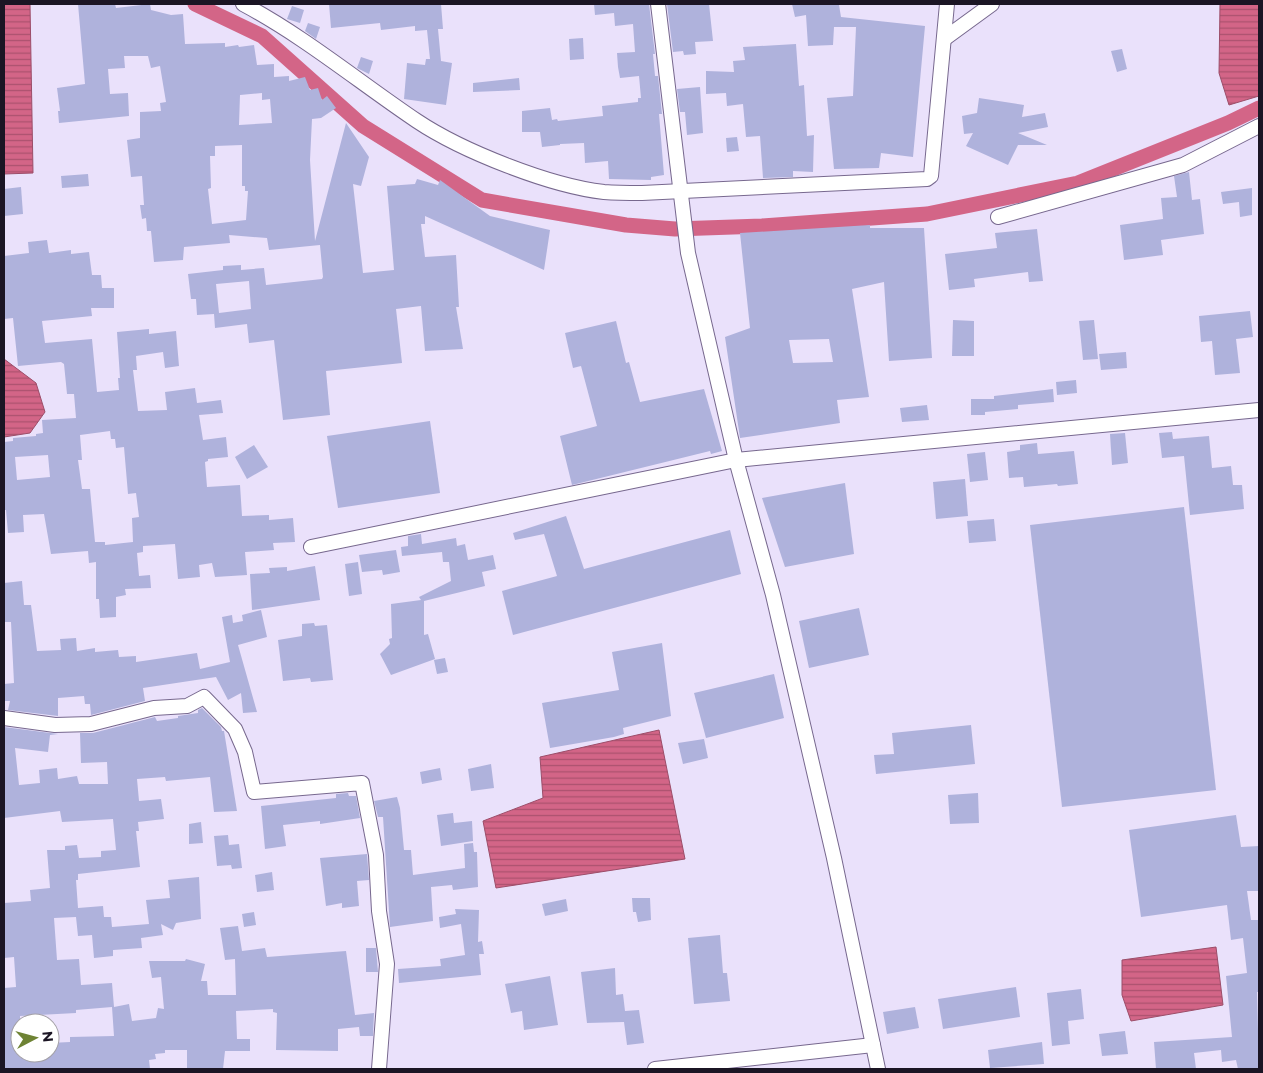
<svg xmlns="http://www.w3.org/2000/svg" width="1263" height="1073" font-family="Montserrat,sans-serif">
	<defs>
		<pattern id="water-rules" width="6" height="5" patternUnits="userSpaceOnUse" patternTransform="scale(1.25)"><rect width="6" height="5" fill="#d36587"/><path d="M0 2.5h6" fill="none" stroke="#aa526e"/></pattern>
	</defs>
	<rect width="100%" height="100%" fill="#eae1fb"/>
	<g fill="url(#water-rules)" stroke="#9c4d69">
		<path d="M4,4H30L33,173L4,174Z"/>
		<path d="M1220,4H1259V96L1229,105L1219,73Z"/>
		<path d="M4,359L36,383L45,412L30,433L4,437Z"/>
		<path d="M659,730L685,859L496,888L483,821L543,798L540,757Z"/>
		<path d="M1216,947L1223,1005L1131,1021L1122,995V960Z"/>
	</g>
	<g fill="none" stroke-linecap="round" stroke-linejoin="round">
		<path stroke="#d36587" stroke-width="15" d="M195,4L262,36L363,126L482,200L626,225L675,229L762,226L927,214L1078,183L1228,123L1259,108"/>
	</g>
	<g fill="#afb2dc" fill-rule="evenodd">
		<path d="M78,4H115L116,8L150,4L151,10L171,15L183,14L185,44L225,43V47L238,45L239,47L254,45L257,65L274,64V77L289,76V81L305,77L310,90L318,88L322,100L327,96L336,108L321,118L312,119L310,160L315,241L346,123L369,157L361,186L353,184L363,273L394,270L387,186L415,184L417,179L438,185L440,180L490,216L550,230L544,270L425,216V224H421L425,257L456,255L459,307H456L463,349L425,351L421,306L396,309L402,363L326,371L330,415L283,420L274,340L249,343L247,324L215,328L214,314L197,315L196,299H191L188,274L223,270V266L241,265V270L264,268L266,285L322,279L323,277L320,245L269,250L267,238L229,235L230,243L184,247L183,260L154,262L151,231H147L146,218L142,219L140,205H144L142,176L131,177L127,140L140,138V112L161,111L160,103L166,102L160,66L151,68L148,56H124L125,68L108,69L110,94L128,93L129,116L59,123L58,111H60L57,88L85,84ZM262,93V100L270,99L272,123L239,125L240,95ZM242,145V186H245V191H248L246,220L212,224L208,189L211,188L210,156H215V146ZM249,281L251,309L219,313L216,284Z"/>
		<path d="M329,4H441L443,29H438L441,61L452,63L446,105L404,99L407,63L425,65L426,59H430L427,30L415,31V26L381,30L380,23L331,28Z"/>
		<path d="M594,4H649L655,54H653L655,76H658L662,114H659L664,175L651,177V180L609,179L608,161L585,163L584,143L560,144V145L542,147L540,132H522V111L550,108L552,120L557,119L558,121L603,116L602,106L638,102V98H641L639,76L620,78L618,67L617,53L635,52L633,24L615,26L614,13L595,15Z"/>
		<path d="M667,4H709L713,41L695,42L696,54L684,55L683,51L673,52Z"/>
		<path d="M792,4L839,5L841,17L925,26L913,157L881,153L879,168L834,169L827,98L853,96L856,27H834L833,45L808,46L806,15L795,17Z"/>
		<path d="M292,6L304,10L300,23L287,19Z"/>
		<path d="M308,23L320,27L316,39L305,31Z"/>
		<path d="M583,38L584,59L570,60L569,39Z"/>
		<path d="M796,44L799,86L804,85L807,136L814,135L813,172L793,171V177L763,178L760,136L746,137L743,104L727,106L726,93L706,94V71L734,72L733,61L745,60L743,47Z"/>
		<path d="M1122,49L1127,69L1117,72L1111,51Z"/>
		<path d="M361,57L373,61L369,74L357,68Z"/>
		<path d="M519,78L520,90L473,92V83Z"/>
		<path d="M700,87L703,133L687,135L685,112H680L677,89Z"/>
		<path d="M979,98L1024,105L1022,117L1045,113L1048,127L1018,133L1047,145H1018L1008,165L966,146L973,133L964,134L962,116L977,113Z"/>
		<path d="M737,137L739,151L727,152L726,138Z"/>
		<path d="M1189,172L1192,200L1200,199L1204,234L1161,240L1163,255L1124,260L1120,225L1163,219L1161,198L1177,197L1174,176Z"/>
		<path d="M88,174L89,186L62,188L61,176Z"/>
		<path d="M21,187L23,214L4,216V189Z"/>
		<path d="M1252,188V215L1240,217L1239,202L1223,204L1221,192Z"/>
		<path d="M870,225V228H924L932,358L889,361L884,282L852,289L869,397L837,400L840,423L740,438L725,337L750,328L740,233ZM829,339L833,362L793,363L789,340Z"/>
		<path d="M1037,229L1043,281L1029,282L1028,272L974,279L975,287L949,290L945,254L997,248L995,233Z"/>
		<path d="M47,240L49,253L71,250V254L89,252L92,275H101L102,288H114V308H91L92,316L42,321L45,343L92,339L97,392L119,390L118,378H120L117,332L149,329V334L176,331L179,366L165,368L163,352L136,356L137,370H133L138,411L167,410L165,392L195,388L197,403L221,400L223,413L199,415L203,440L226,437L228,457L208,459V461L205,462L207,487L240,485L242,516L269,515V520L293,518L295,542L273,543L274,550L245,552L247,575L215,577L212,563L199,565L200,577L178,579L175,544L143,546V552L137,553L139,576L150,575L151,588L125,589L126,595L116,597V617L100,618L99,599H96V562L89,563L88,551L51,554L44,514L23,515L24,532L8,533L6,510H4V442L13,441V438L36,436V434L43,433L42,420L76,418L74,394H67L64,364L61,362L18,366L13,318L4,319V256L29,253L28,242ZM110,431L111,439H115L116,448L124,447L128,494L136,493L139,517L132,518L133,542L105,545V542H95L90,489H82L78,460H82L80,435ZM48,455L50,477L17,480L15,457Z"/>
		<path d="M1250,311L1253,337L1236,339L1240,373L1215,375L1212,341L1201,342L1199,316Z"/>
		<path d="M953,320L974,321V356H952Z"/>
		<path d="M1094,320L1098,359L1083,360L1079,321Z"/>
		<path d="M616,321L626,363L629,362L640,402L704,389L722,451L711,454L710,451L572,485L560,436L597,426L581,366L573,368L565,333Z"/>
		<path d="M1126,352L1127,368L1101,370L1099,354Z"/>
		<path d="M1076,380L1077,393L1057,395L1056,382Z"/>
		<path d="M1053,389L1054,402L1018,405V409L985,412V415H971V399H994V396Z"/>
		<path d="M927,405L929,420L902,422L900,408Z"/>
		<path d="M430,421L440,493L338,508L327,436Z"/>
		<path d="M1172,432L1173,439L1209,436L1212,468L1231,466L1233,485H1242L1244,509L1190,515L1184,456L1162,458L1159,433Z"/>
		<path d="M1125,433L1128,463L1112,465L1110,434Z"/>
		<path d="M1037,443L1038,454L1074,451L1078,484L1058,486L1057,484L1024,487L1023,477L1009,478L1007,452L1020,450V445Z"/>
		<path d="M254,445L268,467L247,479L235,457Z"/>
		<path d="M985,452L988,480L970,482L967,454Z"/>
		<path d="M965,479L968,516L936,519L933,482Z"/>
		<path d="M845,483L854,554L785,567L762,498Z"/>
		<path d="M1184,507L1216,790L1062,807L1030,525Z"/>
		<path d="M566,516L584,569L730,530L741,574L513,635L502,591L557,576L544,534L515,540L513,533Z"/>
		<path d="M994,519L996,541L969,543L967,521Z"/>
		<path d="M421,534L422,544L456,538L457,546L465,544L468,560L493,555L496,569L482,572L485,586L424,601V635L428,634L435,659L391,675L380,654L390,644L389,639L392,638L391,604L421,600L419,597L451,581L449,562H443L442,552L402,556L401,547L408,546V536Z"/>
		<path d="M396,550L400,572L383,575L382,570L362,572L359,555Z"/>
		<path d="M358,562L362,594L349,596L345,564Z"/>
		<path d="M315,566L320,600L252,610L250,574L270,573L269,568L287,567V571Z"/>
		<path d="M22,581L24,605H31L37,651L61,650L60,639L76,638L77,651L95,648V652L118,650L119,657L136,656V662L197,653L200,669L230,662L222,617L232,615L233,623L243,621L242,615L261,610L267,637L238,645L257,712L243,713L241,693L228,700L216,677L143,688L145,701L91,715L90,704H85L84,696L58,698V716L8,710L10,701H4V684L14,683L11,622H4V583Z"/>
		<path d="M859,608L869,655L809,668L799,621Z"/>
		<path d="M314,623L315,626L327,625L333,680L311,682L310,678L283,681L278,640L302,636V624Z"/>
		<path d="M662,643L671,716L623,728L624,734L614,737L550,748L542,703L619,690L612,652Z"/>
		<path d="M445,658L448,672L437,674L434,660Z"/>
		<path d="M774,674L784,718L706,738L694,693Z"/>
		<path d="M202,708L221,727L222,731H224L237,811L214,812L210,777L166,781L165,777L137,779L139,801L161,799L164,819L138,822L139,831H136L140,867L78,874V880H76L78,908L103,906L104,917H111L112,927L149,924L146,900L170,898L168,880L199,877L201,919L176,923L173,930L161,924L163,935L141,938L142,948L113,950V956L94,958L92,935L78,936L76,917L54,918L57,960L79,959L81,985L112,983L114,1007L129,1004L132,1021L156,1018L158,1008L164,1009L161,977L152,978L149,961H185L186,959L205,964L201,981H207L208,995H236L235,959L225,960L220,928L238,926L242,951L265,948L267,957L346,951L355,1015L374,1013L373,1036H360L359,1027L338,1029V1051L276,1050L277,1013L273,1012V1009L236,1011L237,1039H250V1051H225L223,1069H187V1050H165V1053L155,1054L156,1059L149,1060L150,1069H4V988L16,987L14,957L4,958V903L31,901L30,890L50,888L47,850H65V846L77,845L79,858L101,857V851L116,850L113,819L62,822L60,811L4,818V727L58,734L50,735L48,752L15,748L19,785L40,783L39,770L57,768L58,779L77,776L79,784H108L107,762L81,763L80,733H93L155,717L157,721L178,718V716L198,713V710ZM112,1007L114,1036L70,1037V1042L50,1043V1053H20V1016L76,1013V1010Z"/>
		<path d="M971,725L975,764L876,774L874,755L894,754L892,733Z"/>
		<path d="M704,739L708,758L683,764L678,743Z"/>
		<path d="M491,764L494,788L471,791L468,769Z"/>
		<path d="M440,768L442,780L422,784L420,772Z"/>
		<path d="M348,793L349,796H356L360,818L320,824V821L283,825L286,846L265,849L261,806L336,798V794Z"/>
		<path d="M978,793L979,823L950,824L948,795Z"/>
		<path d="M397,797L400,808L404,850H411L413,875L465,868L464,844L473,843L474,852H477L478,887L453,890L452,885L431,887L433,921L390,927L383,817H378L374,801Z"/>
		<path d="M453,813L454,823L472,821L473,841L441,846L437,815Z"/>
		<path d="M1236,815L1241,847L1259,846V891H1247L1251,920H1259V992H1257L1259,1069H1238L1236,1060L1222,1062L1221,1050L1194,1053L1196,1069H1156L1154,1042L1232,1037L1226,976L1247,973L1243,938L1231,940L1227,905L1141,917L1129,830Z"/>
		<path d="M201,822L203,843L189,844V824Z"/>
		<path d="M228,835L229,845L239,844L242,868L232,869L231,865L217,866L214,836Z"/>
		<path d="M367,854L369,880L357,881L359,906L342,908V903L326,906L320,858Z"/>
		<path d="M272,872L274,890L257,892L255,875Z"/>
		<path d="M632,898H650L651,920L638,922L636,912H633Z"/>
		<path d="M566,899L568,911L545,916L542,904Z"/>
		<path d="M455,909L479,910L478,942L482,941L484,954H479L481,975L399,983L398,969L441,966L440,959L465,955L461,924L440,928L439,917L456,914Z"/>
		<path d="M254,912L256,925L244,927L242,914Z"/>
		<path d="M720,935L723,973H727L730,1001L694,1004L688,938Z"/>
		<path d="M366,948H376L378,972H366Z"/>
		<path d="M615,968L616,995L623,994L625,1011L639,1010L644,1043L627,1045L624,1022L587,1023L581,972Z"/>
		<path d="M550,976L558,1025L524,1030L522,1011L511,1013L505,984Z"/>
		<path d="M1016,987L1020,1017L943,1029L938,999Z"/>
		<path d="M1081,989L1084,1019L1068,1021L1070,1044L1052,1046L1047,993Z"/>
		<path d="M915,1007L919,1028L887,1034L883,1012Z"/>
		<path d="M1125,1031L1128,1054L1102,1056L1099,1034Z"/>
		<path d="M1042,1042L1044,1064L990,1068L988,1050Z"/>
	</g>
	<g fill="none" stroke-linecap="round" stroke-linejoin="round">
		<g stroke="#77688e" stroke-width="16">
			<g id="minor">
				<path d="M243,4C305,37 359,82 417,121C462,151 550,186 604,192C617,193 630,193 642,193L927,179L931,176L947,4"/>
				<path d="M658,4L688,253L736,460L773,595L834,858L878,1069"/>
				<path d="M944,39L992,4"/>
				<path d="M998,217L1183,165L1259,126"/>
				<path d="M311,547L736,460L1259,410"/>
				<path d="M4,718L55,725L91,724L154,708L187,706L204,697L235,729L245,752L254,792L362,783L376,855L379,911L387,964L379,1069"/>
				<path d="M655,1069L873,1045"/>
			</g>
		</g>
		<use href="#minor" stroke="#fff" stroke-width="14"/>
	</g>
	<rect width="1263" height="1073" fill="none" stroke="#1b1524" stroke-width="10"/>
	<g transform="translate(35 1038) rotate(84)"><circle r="24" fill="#ffffff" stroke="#a4a1a7"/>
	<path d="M0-4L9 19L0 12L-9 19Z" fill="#6e8334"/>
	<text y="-8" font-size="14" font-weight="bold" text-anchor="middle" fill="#1b1524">N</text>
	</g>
</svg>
